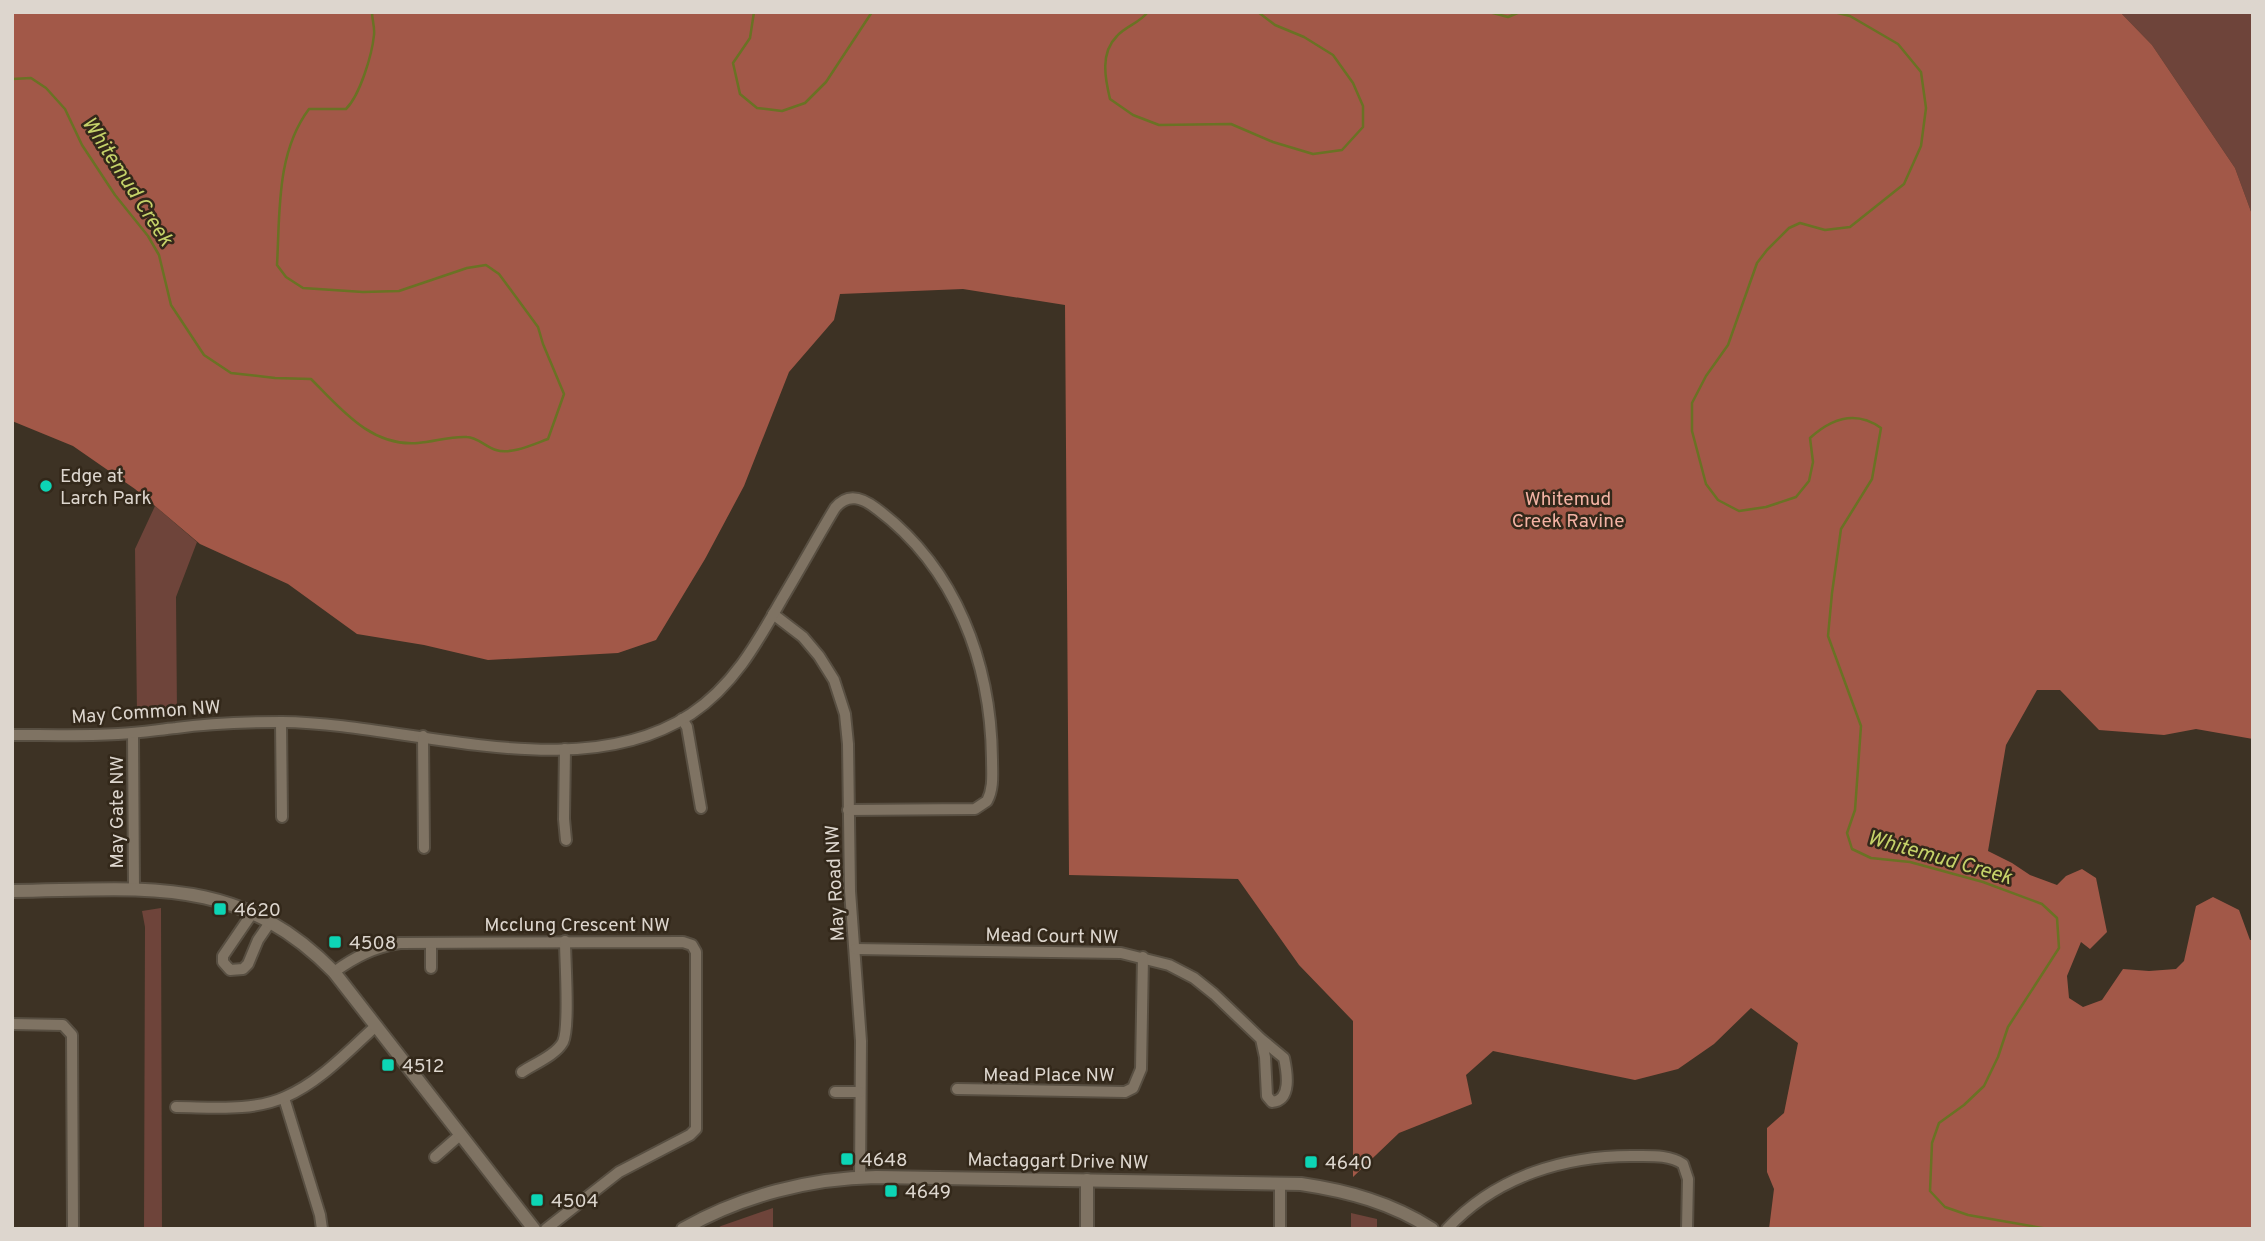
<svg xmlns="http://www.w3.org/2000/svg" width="2265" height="1241" font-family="Overpass,sans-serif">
	<rect width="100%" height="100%" fill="#3d3224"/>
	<g fill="#6e443a">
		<path d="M2120,12H2253V217L2235,168L2152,45Z"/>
		<path d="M155,506L197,542L176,597L177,714H137L135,549Z"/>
		<path d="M161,908L162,1229H144L145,927L142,911Z"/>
		<path d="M773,1208V1229H716L721,1226Z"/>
		<path d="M1351,1213L1377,1219V1229H1351Z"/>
	</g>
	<path fill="#a25848" d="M12,12H2120L2152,45L2235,168L2253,217V739L2196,729L2164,735L2099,730L2060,690H2037L2006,745L1988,851L2012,863L2030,875L2057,885L2066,876L2082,869L2096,878L2107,932L2090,949L2081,942L2067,976L2069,998L2083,1007L2102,1000L2123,969L2149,971L2176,969L2184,961L2196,906L2213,897L2239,910L2250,940H2253V1229H1769L1774,1189L1767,1172V1128L1784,1113L1798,1043L1751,1008L1714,1044L1678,1069L1635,1080L1493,1051L1466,1075L1472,1104L1399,1133L1353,1177V1021L1299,965L1238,879L1069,875L1065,305L963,289L840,294L834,320L789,372L744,486L705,559L656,640L618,653L488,660L424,645L357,634L288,584L200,544L135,489L73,446L12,421Z"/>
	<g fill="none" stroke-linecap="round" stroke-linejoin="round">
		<g stroke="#6a7224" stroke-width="2.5">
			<path d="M754,12L750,38L733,63L740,94L757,108L782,111L805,103L826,82L872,12"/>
			<path d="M1148,12C1138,24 1126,26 1117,36C1100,53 1105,78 1110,99L1133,115L1159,125L1231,124L1273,142L1313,154L1342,150L1363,127V106L1353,83L1333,55L1304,37L1275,25L1258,12"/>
			<path d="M1489,12L1508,17L1520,12"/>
			<path d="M1834,12L1850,16L1898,44L1921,72L1926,108L1921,146L1904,184L1850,227L1825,230L1800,223L1789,228L1767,250L1757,263L1728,345L1706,376L1692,403V431L1706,484L1718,500L1739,511L1766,507L1796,497L1809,481L1813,462L1810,438C1832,418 1856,410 1881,428L1872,479L1841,529L1832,593L1828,636L1861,726L1855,810L1847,833L1852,849L1871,858L1910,862L1983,882L2042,904L2057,918L2059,948L2008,1027L1998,1057L1984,1086L1964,1105L1939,1123L1932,1143L1930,1191L1945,1207L1968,1215L2048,1229"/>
			<path d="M12,79L31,78L46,88L65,109L82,145L115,195L148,236L159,255L171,305L204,355L231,373L275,378L311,379C341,409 371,447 418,443C434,442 450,436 467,437C477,437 486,447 496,450C511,455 534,444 548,439L564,394L543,344L538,327L499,274L486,265L467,268L399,291L363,292L303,288L286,277L277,265C280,213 276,153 309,109H346C360,95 372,55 374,35C375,27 372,20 372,12"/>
		</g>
		<g stroke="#584f42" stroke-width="14">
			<g id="minor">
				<path d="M773,614L803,637L819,656L834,680L845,714L848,744L850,891L861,1041L860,1177"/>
				<path d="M682,719L687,727L701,808"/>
				<path d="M281,722L282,817"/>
				<path d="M133,733L134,890"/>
				<path d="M12,735C47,735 83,736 118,734C138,733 157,730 176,728C211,723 246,722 282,722C408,723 578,789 691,714C734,685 757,643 782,599C800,569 817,538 835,508C848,492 863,498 877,509C956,568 991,663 992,759C992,773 994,788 987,801L975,809L848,810"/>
				<path d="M423,736L424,848"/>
				<path d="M565,749L564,819L566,840"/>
				<path d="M253,912L223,956V962L230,970L243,969L248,964L258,940L271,921"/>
				<path d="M855,949L1121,953L1169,965L1194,978L1214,994L1261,1039L1265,1057L1267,1096L1272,1102C1292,1101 1287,1072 1284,1058L1261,1039"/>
				<path d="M431,968V943"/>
				<path d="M334,972C355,957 374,947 400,943L683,942L692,945L696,952V1129L690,1135L619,1172L546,1229"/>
				<path d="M12,1024L63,1025L72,1035L73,1229"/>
				<path d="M522,1072C534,1064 556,1055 563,1042C570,1027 565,961 565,941"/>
				<path d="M957,1089L1125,1092L1133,1088L1141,1069L1143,957"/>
				<path d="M835,1092H860"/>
				<path d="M284,1098L320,1215L322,1229"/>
				<path d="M176,1107C210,1107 252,1112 285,1097C320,1082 348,1051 376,1026"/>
				<path d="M435,1157L460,1135"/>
				<path d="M1280,1229V1183"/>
				<path d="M1447,1229C1496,1176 1566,1155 1636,1156C1652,1156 1670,1155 1683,1164L1688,1179L1687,1229"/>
			</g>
		</g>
		<g stroke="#584f42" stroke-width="16">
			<g id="tertiary">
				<path d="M12,891C139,890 237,872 334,972L534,1229"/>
				<path d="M683,1229C741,1196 810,1178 876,1177L1301,1184C1348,1191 1392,1203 1432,1229"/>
				<path d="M1087,1229V1180"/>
			</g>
		</g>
		<use href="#minor" stroke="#7f7363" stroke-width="10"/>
		<use href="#tertiary" stroke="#7f7363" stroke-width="12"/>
	</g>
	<g fill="#0dd5b5" stroke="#33281a" stroke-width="2.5">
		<circle cx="46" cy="486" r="7"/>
		<rect x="213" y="902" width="14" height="14" rx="3.5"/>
		<rect x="328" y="935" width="14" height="14" rx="3.5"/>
		<rect x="381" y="1058" width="14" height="14" rx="3.5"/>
		<rect x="840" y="1152" width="14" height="14" rx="3.5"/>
		<rect x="1304" y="1155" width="14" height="14" rx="3.5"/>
		<rect x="884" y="1184" width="14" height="14" rx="3.5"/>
		<rect x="530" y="1193" width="14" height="14" rx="3.5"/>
	</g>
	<g text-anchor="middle" stroke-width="5" stroke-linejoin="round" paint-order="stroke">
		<g font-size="19" fill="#ddd6ce" stroke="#33281a" text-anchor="start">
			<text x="60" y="482">Edge at<tspan x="60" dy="22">Larch Park</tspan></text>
			<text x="234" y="916">4620</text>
			<text x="349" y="949">4508</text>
			<text x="402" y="1072">4512</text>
			<text x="861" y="1166">4648</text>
			<text x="1325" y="1169">4640</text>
			<text x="905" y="1198">4649</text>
			<text x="551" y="1207">4504</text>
		</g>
		<g font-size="19" fill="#f3b3a4" stroke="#33281a">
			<text x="1568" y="505">Whitemud<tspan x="1568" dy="22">Creek Ravine</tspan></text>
		</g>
		<g font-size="19" fill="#ddd6ce" stroke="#33281a">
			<text transform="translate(146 711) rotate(-4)" y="7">May Common NW</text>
			<text transform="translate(116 812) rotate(-90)" y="7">May Gate NW</text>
			<text transform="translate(834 883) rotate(-93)" y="7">May Road NW</text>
			<text x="577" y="931">Mcclung Crescent NW</text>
			<text transform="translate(1052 935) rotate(1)" y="7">Mead Court NW</text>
			<text x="1049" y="1081">Mead Place NW</text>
			<text transform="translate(1058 1160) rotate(1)" y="7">Mactaggart Drive NW</text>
		</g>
		<g font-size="21" font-style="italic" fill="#c5d269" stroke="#33281a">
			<text transform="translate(128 181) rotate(57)" y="7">Whitemud Creek</text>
			<text transform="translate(1940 857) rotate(16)" y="7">Whitemud Creek</text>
		</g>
	</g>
	<rect width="2265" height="1241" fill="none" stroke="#ddd6ce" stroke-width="28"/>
</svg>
